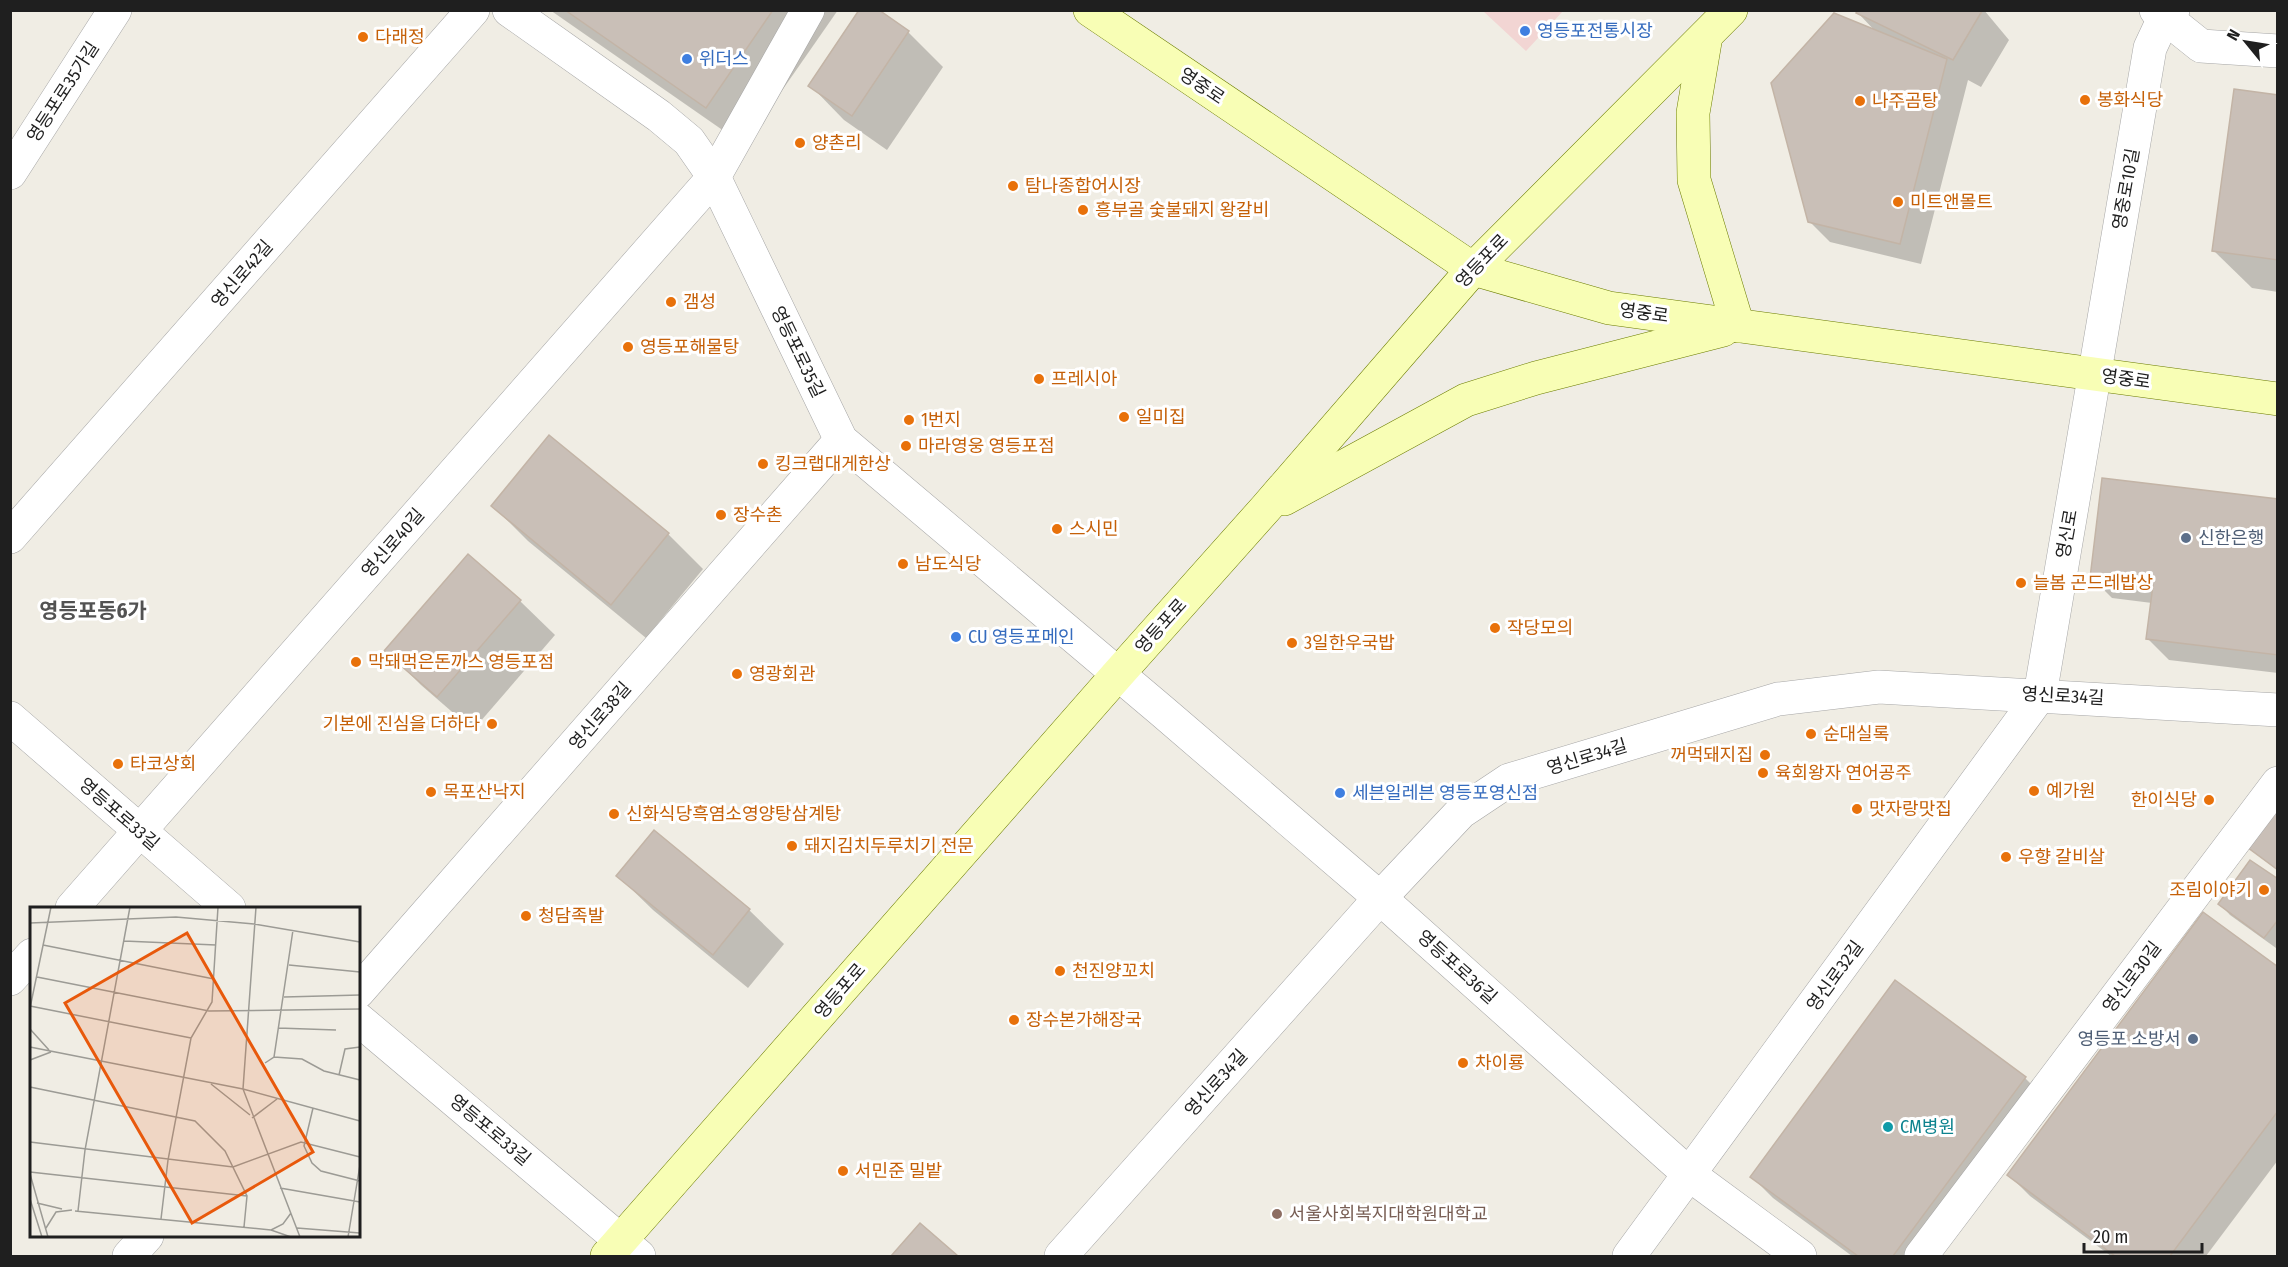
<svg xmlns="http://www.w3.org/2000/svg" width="2288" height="1267" font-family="'Fira Sans Condensed','Noto Sans KR',sans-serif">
	<rect width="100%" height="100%" fill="#f0ede4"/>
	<path fill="#f2d5d3" d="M1483,11H1563L1526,51Z"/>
	<g fill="#0003">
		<path d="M550,10H838L744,145Z"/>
		<path d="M876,10L908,32L943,67L887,150L844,120L810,85Z"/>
		<path d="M1860,10H1984L2009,40L1981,87L1968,80L1921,264L1830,242L1809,221L1877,33L1858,13Z"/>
		<path d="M2278,96V292L2252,288L2213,250Z"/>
		<path d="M549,437L668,534L703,569L646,638L528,541L493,506Z"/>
		<path d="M2278,501V673L2169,660L2148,639L2152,603L2112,598L2091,577Z"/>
		<path d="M520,601L555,635L473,730L421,685L387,651Z"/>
		<path d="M2278,810V871L2249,847Z"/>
		<path d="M618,876L749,910L784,944L748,988L653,910Z"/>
		<path d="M2278,881V946L2276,948L2230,915L2220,904Z"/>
		<path d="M2278,969V1160L2206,1256H2111L2030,1196L2009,1175Z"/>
		<path d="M2025,1078L2046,1099L1930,1256H1852L1773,1198L1752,1177Z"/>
		<path d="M920,1225L955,1256H893Z"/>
	</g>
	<g fill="#c9bfb7" stroke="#c3b4a6" stroke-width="1.5">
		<path d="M565,10H773L706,108Z"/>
		<path d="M859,10H879L909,31L852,116L808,86Z"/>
		<path d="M1858,10H1981L1982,11L1953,60L1856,13Z"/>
		<path d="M1834,13L1947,59L1900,244L1808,222L1771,83Z"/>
		<path d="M2234,89L2278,95V260L2212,251Z"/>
		<path d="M549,435L669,533L611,605L491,506Z"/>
		<path d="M2102,478L2278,499V655L2146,639L2153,585L2090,578Z"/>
		<path d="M468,554L521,600L437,697L384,651Z"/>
		<path d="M2278,807V870L2247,847Z"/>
		<path d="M654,830L750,909L713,955L616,876Z"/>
		<path d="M2250,860L2278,879V920L2264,938L2218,904Z"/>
		<path d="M2203,912L2278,967V1111L2170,1256H2115L2007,1175Z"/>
		<path d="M1895,980L2026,1077L1893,1256H1858L1750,1177Z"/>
		<path d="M920,1223L958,1256H891Z"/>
	</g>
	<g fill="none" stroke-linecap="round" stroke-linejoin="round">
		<g stroke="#a6a6a6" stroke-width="34">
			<g id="street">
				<path d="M509,10L659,116L689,141L714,177L841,440L1162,711L1380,898L1690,1175L1800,1256"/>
				<path d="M2156,10L2201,46L2278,51"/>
				<path d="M10,173L115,10"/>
				<path d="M10,537L473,10"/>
				<path d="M10,718L229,908"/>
				<path d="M72,908L714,177L808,10"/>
				<path d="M10,979L32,955"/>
				<path d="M358,992L841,440"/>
				<path d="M358,1019L639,1256"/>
				<path d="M129,1256L147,1236"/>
				<path d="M1061,1256L1380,898L1461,812L1509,780L1778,699L1879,687L2278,710"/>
				<path d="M1629,1256L2040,695L2150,48L2164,18L2173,10"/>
				<path d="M1921,1256L2278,783"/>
			</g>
		</g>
		<g stroke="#6b7c00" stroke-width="34">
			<g id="secondary">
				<path d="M1090,10L1473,269L1609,308L2278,399"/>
				<path d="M1706,36L1693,113L1694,180L1738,326"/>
				<path d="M1284,499L1466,400L1536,378L1723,330"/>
				<path d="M607,1256L1118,674L1266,508L1473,269L1731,10"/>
			</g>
		</g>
		<use href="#street" stroke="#fff" stroke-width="33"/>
		<use href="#secondary" stroke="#f8feb5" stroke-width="33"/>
	</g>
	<g fill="#3f7fe0" stroke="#fff" stroke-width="2">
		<circle cx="1525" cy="31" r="6"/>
		<circle cx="687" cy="59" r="6"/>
		<circle cx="956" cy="637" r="6"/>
		<circle cx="1340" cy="793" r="6"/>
	</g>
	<g fill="#e8710a" stroke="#fff" stroke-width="2">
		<circle cx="363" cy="37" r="6"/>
		<circle cx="2085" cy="100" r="6"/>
		<circle cx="1860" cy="101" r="6"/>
		<circle cx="800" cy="143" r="6"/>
		<circle cx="1013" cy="186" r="6"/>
		<circle cx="1898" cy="202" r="6"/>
		<circle cx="1083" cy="210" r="6"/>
		<circle cx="671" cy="302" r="6"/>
		<circle cx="628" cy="347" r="6"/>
		<circle cx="1039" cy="379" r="6"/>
		<circle cx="1124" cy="417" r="6"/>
		<circle cx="909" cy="420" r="6"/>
		<circle cx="906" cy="446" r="6"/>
		<circle cx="763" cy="464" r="6"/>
		<circle cx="721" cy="515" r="6"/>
		<circle cx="1057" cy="529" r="6"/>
		<circle cx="903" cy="564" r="6"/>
		<circle cx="2021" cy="583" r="6"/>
		<circle cx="1495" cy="628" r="6"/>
		<circle cx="1292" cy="643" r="6"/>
		<circle cx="356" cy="662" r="6"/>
		<circle cx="737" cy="674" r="6"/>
		<circle cx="492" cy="724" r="6"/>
		<circle cx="1811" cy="734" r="6"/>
		<circle cx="1765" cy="755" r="6"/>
		<circle cx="118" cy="764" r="6"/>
		<circle cx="1763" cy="773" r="6"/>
		<circle cx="2034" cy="791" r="6"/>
		<circle cx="431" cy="792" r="6"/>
		<circle cx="2209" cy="800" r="6"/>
		<circle cx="1857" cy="809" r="6"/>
		<circle cx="614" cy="814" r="6"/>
		<circle cx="792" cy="846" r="6"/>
		<circle cx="2006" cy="857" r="6"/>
		<circle cx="2264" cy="890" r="6"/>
		<circle cx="526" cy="916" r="6"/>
		<circle cx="1060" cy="971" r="6"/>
		<circle cx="1014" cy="1020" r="6"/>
		<circle cx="1463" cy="1063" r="6"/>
		<circle cx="843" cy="1171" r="6"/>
	</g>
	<g fill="#5c6f8a" stroke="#fff" stroke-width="2">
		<circle cx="2186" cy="538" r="6"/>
		<circle cx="2193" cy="1039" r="6"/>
	</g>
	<circle fill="#0f9aa8" stroke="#fff" stroke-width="2" cx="1888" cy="1127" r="6"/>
	<circle fill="#8d6e63" stroke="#fff" stroke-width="2" cx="1277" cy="1214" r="6"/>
	<g text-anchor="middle" stroke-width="6" stroke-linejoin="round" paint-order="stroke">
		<g font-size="18" fill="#366cbe" stroke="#fff" text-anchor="start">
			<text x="1537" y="37">영등포전통시장</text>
			<text x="699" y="65">위더스</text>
			<text x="968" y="643">CU 영등포메인</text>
			<text x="1352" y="799">세븐일레븐 영등포영신점</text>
		</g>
		<g font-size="18" fill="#c56008" stroke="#fff" text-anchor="start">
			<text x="375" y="43">다래정</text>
			<text x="2097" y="106">봉화식당</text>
			<text x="1872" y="107">나주곰탕</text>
			<text x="812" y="149">양촌리</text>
			<text x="1025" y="192">탐나종합어시장</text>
			<text x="1910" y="208">미트앤몰트</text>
			<text x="1095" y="216">흥부골 숯불돼지 왕갈비</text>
			<text x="683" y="308">갬성</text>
			<text x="640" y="353">영등포해물탕</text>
			<text x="1051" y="385">프레시아</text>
			<text x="1136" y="423">일미집</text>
			<text x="921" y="426">1번지</text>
			<text x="918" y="452">마라영웅 영등포점</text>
			<text x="775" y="470">킹크랩대게한상</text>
			<text x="733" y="521">장수촌</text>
			<text x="1069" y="535">스시민</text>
			<text x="915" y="570">남도식당</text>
			<text x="2033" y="589">늘봄 곤드레밥상</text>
			<text x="1507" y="634">작당모의</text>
			<text x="1304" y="649">3일한우국밥</text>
			<text x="368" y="668">막돼먹은돈까스 영등포점</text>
			<text x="749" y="680">영광회관</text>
			<text x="480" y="730" text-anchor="end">기본에 진심을 더하다</text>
			<text x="1823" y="740">순대실록</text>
			<text x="1753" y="761" text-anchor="end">꺼먹돼지집</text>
			<text x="130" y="770">타코상회</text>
			<text x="1775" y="779">육회왕자 연어공주</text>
			<text x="2046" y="797">예가원</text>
			<text x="443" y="798">목포산낙지</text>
			<text x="2197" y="806" text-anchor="end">한이식당</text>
			<text x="1869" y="815">맛자랑맛집</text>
			<text x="626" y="820">신화식당흑염소영양탕삼계탕</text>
			<text x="804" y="852">돼지김치두루치기 전문</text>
			<text x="2018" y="863">우향 갈비살</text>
			<text x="2252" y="896" text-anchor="end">조림이야기</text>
			<text x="538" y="922">청담족발</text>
			<text x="1072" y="977">천진양꼬치</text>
			<text x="1026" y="1026">장수본가해장국</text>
			<text x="1475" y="1069">차이룡</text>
			<text x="855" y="1177">서민준 밀밭</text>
		</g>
		<g font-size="18" fill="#1f1f1f" stroke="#fff">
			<text transform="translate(1202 86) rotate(34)" y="6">영중로</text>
			<text transform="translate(63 92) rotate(-57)" y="6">영등포로35가길</text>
			<text transform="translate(2126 189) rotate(-80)" y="6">영중로10길</text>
			<text transform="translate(1482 261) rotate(-46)" y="6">영등포로</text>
			<text transform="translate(242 274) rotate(-49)" y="6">영신로42길</text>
			<text transform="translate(1644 313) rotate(8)" y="6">영중로</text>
			<text transform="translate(798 352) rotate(64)" y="6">영등포로35길</text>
			<text transform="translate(2126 379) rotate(8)" y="6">영중로</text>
			<text transform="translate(2067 534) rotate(-80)" y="6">영신로</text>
			<text transform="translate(393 543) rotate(-49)" y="6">영신로40길</text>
			<text transform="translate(1161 626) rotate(-48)" y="6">영등포로</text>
			<text transform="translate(2063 696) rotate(3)" y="6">영신로34길</text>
			<text transform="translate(600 716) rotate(-49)" y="6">영신로38길</text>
			<text transform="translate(1587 757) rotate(-17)" y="6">영신로34길</text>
			<text transform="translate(119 814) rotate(41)" y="6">영등포로33길</text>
			<text transform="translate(1457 967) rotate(42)" y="6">영등포로36길</text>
			<text transform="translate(1835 976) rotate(-54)" y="6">영신로32길</text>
			<text transform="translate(2132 977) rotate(-53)" y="6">영신로30길</text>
			<text transform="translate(840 991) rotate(-49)" y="6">영등포로</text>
			<text transform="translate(1216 1083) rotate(-48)" y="6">영신로34길</text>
			<text transform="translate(490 1130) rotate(40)" y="6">영등포로33길</text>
		</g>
		<g font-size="18" fill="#4e5e75" stroke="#fff" text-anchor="start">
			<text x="2198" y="544">신한은행</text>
			<text x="2181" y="1045" text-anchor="end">영등포 소방서</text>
		</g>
		<g font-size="18" fill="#0d838f" stroke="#fff" text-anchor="start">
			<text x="1900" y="1133">CM병원</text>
		</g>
		<g font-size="18" fill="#785e54" stroke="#fff" text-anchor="start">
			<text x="1289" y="1220">서울사회복지대학원대학교</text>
		</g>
		<g font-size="21" font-weight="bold" fill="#525252" stroke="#fff">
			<text x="93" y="618">영등포동6가</text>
		</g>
	</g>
	<g transform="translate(30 907)">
		<rect width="330" height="330" fill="#f0ede4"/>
		<path fill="none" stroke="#9c9b95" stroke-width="1.5" d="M226,0L213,182L270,330M0,16L146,10L224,17L330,35M94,34L186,38M13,38L184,72M259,58L330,65M7,70L179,104L330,102M254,90L330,88M0,99L161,131M0,101L21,0M248,121L306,123M0,122L19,143M0,140L213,182L330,214M244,150L272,152L294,164L330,173M0,153L21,145M235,156L244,150L263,23M309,168L315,142L330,140M181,177L220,208M0,180L165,214L195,244L217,289L214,320M283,201L274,239L282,256L291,264L330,274M222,211L247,192M0,235L203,260L271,235L330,250M0,265L217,289M0,267L18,330M250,281L330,295M0,292L12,330M7,296L32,302M45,304L241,323L261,330M48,304L55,243L100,0M131,312L138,253L161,131L182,95L188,0M16,321L26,305L42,303M267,321L330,326M241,323L253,317L261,306M318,330L330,258"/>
		<path fill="#e8590c" fill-opacity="0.15" stroke="#e8590c" stroke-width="3" d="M157,26L283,245L162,316L35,96Z"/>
		<rect width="330" height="330" fill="none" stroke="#1f1f1f" stroke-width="3"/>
	</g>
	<rect width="2288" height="1267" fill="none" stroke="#1f1f1f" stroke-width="24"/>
	<g transform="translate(2246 42) rotate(300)" stroke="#ffffff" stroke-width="4.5" paint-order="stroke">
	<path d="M0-4.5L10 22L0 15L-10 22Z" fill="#1f1f1f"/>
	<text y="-9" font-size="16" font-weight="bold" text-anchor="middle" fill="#1f1f1f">N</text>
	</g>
	<path d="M2084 1243v9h118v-9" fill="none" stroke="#1f1f1f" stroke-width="3"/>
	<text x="2093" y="1243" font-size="18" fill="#1f1f1f" stroke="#ffffff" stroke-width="4.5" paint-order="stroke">20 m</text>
</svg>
